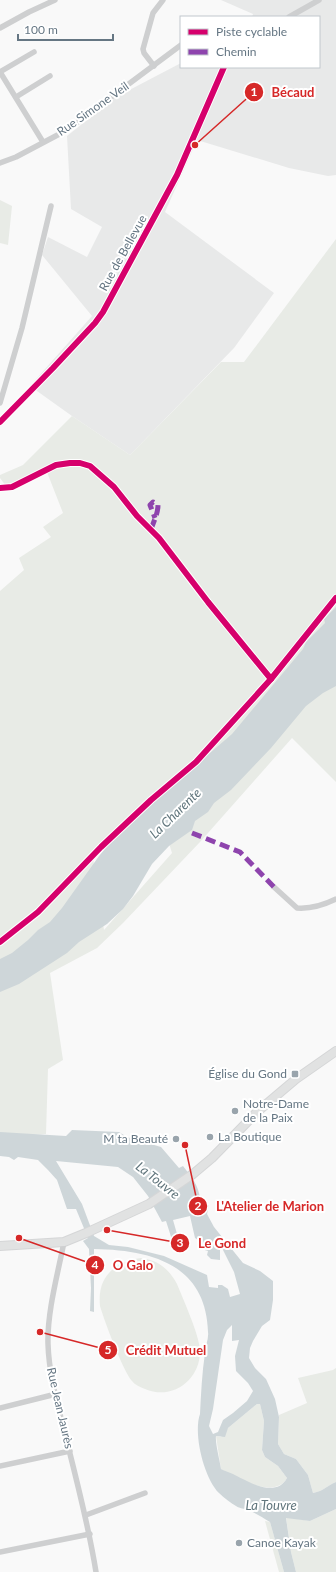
<svg xmlns="http://www.w3.org/2000/svg" width="336" height="1572" font-family="Lato,sans-serif">
	<rect width="100%" height="100%" fill="#f9f9f9"/>
	<path fill="#e8e9e9" d="M221,0H336V175L328,176L289,168L197,140L165,212L274,293L234,348L130,455L72,416L30,386L92,316L42,255L48,237L87,257L102,227L71,209L67,136L116,97L181,63V67H319V17H252L253,14Z"/>
	<g fill="#e8ebe6" fill-rule="evenodd">
		<path d="M0,200L12,206L8,245L0,243Z"/>
		<path d="M336,239V782L292,738L200,842L123,923L97,948L50,973L63,1060L48,1069L46,1134L0,1136V591L24,570L19,558L51,537L43,527L63,513L45,467L6,486L0,478V475L23,465L72,416L130,455L221,362H244ZM153,793L172,853L104,930L92,851Z"/>
		<path d="M141,1258C158,1260 169,1269 177,1284C183,1299 199,1334 200,1350C201,1379 173,1401 145,1389C140,1387 135,1385 132,1381C123,1371 104,1320 100,1306C97,1277 114,1262 141,1258Z"/>
		<path d="M336,1368V1482C326,1486 324,1491 313,1493L308,1475L296,1459L284,1454L278,1444L279,1415L307,1403L298,1378L333,1370Z"/>
		<path d="M257,1404H260L264,1421L262,1450L265,1457L278,1466L287,1478C275,1500 236,1478 221,1469L216,1436L221,1437L228,1428Z"/>
		<path d="M336,1509V1572H296L291,1552L286,1517L310,1521Z"/>
		<path d="M265,1521L270,1522L284,1572H279Z"/>
	</g>
	<g fill="#ced6d9" fill-rule="evenodd">
		<path d="M336,607V686L323,693L306,706L271,748L231,790L214,803L208,812L195,821L192,830L169,846L152,864L133,896L123,909L107,924L79,942L67,953L19,984L0,992V959L12,953L28,940L38,930L50,922L62,908L99,856L114,838L164,792L193,769L203,759L232,734L303,649L306,642L325,623L324,619Z"/>
		<path d="M72,1130L119,1132L127,1137L161,1147L179,1168L183,1166C194,1180 199,1186 201,1204L209,1205L207,1214L214,1227L243,1263L260,1271L273,1281V1300L270,1320L262,1326L253,1341L250,1348L249,1358L255,1368L266,1379L275,1399L279,1417L278,1444L284,1454L296,1459L308,1475L313,1493C324,1491 326,1486 336,1482V1509L310,1521L286,1518L291,1552L296,1572H284L270,1522C263,1518 256,1513 248,1510C244,1508 240,1509 236,1506C231,1503 224,1498 219,1493C204,1478 193,1434 200,1414C201,1393 202,1373 205,1353C205,1346 209,1339 208,1332C206,1264 151,1250 94,1249V1312L90,1311L91,1288L89,1249L83,1241L88,1238L76,1209H67L57,1180L48,1170L38,1160L18,1157L14,1160L9,1157L0,1156V1132L66,1136ZM56,1161L118,1167L133,1177L148,1196L162,1222L166,1221L173,1243L177,1234L173,1220L190,1216L195,1238L198,1240V1248L208,1251L207,1255L211,1259L220,1260V1249L222,1248L234,1272L240,1294L230,1297L228,1289L222,1285H218V1288L209,1287L207,1275L164,1256L128,1247L109,1245L94,1236L82,1204ZM232,1325V1341L239,1340L235,1356L236,1371L248,1383L253,1391L247,1401L233,1413L223,1420L218,1432L213,1434L209,1426L213,1409L223,1340L227,1330ZM257,1404H260L264,1421L262,1450L265,1457L278,1466L287,1478C276,1499 247,1481 233,1474C229,1472 224,1471 221,1469C220,1461 215,1443 216,1436L225,1437L228,1428Z"/>
	</g>
	<g fill="none" stroke-linecap="round" stroke-linejoin="round">
		<g stroke="#d5d6d7" stroke-width="10">
			<path id="secondary" d="M0,1246L64,1242L86,1233L149,1204L193,1174L212,1158L257,1112L296,1079L336,1051"/>
		</g>
		<g stroke="#cecfd0" stroke-width="5.5">
			<path d="M289,17L319,0"/>
			<path d="M0,28L29,12L55,0"/>
			<path d="M154,66L144,53L143,49L153,13L163,0"/>
			<path d="M0,72L43,142"/>
			<path d="M0,72L34,52"/>
			<path d="M16,97L50,76"/>
			<path d="M0,163L16,157L67,130L181,45"/>
			<path d="M0,403L22,328L51,206"/>
			<path d="M0,422L53,368L95,323L103,312L177,175L224,67"/>
			<path d="M274,887L297,908C311,909 324,905 336,899"/>
			<path d="M64,1242C58,1273 47,1312 48,1344C49,1377 59,1409 67,1442C78,1485 89,1528 96,1572"/>
			<path d="M0,1408L56,1394"/>
			<path d="M0,1466L70,1451"/>
			<path d="M86,1515L145,1493"/>
			<path d="M0,1552L90,1534"/>
		</g>
		<use href="#secondary" stroke="#e1e2e2" stroke-width="8"/>
		<g stroke="#8e44ad" stroke-width="5" stroke-dasharray="10 5" stroke-linecap="butt">
			<path d="M151,529C154,521 158,513 158,505L153,502L150,505L155,518"/>
			<path d="M192,833L240,852L274,887"/>
		</g>
		<g stroke="#fff" stroke-width="8">
			<g id="cycleway">
				<path d="M0,422L53,368L95,323L103,312L177,175L224,67"/>
				<path d="M0,488L12,487L56,465L70,463H80L90,466L114,487L137,516L159,538L208,602L271,679"/>
				<path d="M0,942L38,912L101,847L151,800L196,762L271,679L336,598"/>
			</g>
		</g>
		<use href="#cycleway" stroke="#d6006c" stroke-width="6"/>
	</g>
	<g fill="#99a4ac" stroke="#fff" stroke-width="1.5">
		<rect x="291" y="1070" width="8" height="8" rx="2"/>
		<circle cx="235" cy="1111" r="4"/>
		<circle cx="210" cy="1137" r="4"/>
		<circle cx="176" cy="1139" r="4"/>
		<circle cx="239" cy="1543" r="4"/>
	</g>
	<g text-anchor="middle" stroke-width="4" stroke-linejoin="round" paint-order="stroke">
		<g font-size="12" fill="#657683" stroke="#fff">
			<text transform="translate(93 109) rotate(-35)" y="4">Rue Simone Veil</text>
			<text transform="translate(123 253) rotate(-61)" y="4">Rue de Bellevue</text>
			<text transform="translate(60 1408) rotate(77)" y="4">Rue Jean Jaurès</text>
		</g>
		<g font-size="12" fill="#657683" stroke="#fff" text-anchor="start">
			<text x="287" y="1078" text-anchor="end">Église du Gond</text>
			<text x="243" y="1108">Notre-Dame<tspan x="243" dy="14">de la Paix</tspan></text>
			<text x="218" y="1141">La Boutique</text>
			<text x="168" y="1143" text-anchor="end">M ta Beauté</text>
			<text x="247" y="1547">Canoe Kayak</text>
		</g>
		<g font-size="13" font-style="italic" fill="#60757c" stroke="#fff">
			<text transform="translate(175 813) rotate(-44)" y="5">La Charente</text>
			<text transform="translate(158 1180) rotate(38)" y="5">La Touvre</text>
			<text x="271" y="1510">La Touvre</text>
		</g>
	</g>
	<path fill="none" stroke="#d62828" stroke-width="1.5" d="M195 145L254 92M185 1145L198 1206M107 1230L180 1243M19 1238L95 1265M40 1332L108 1350"/>
	<g fill="#d62828" stroke="#fff" stroke-width="1.5">
		<circle cx="195" cy="145" r="4"/>
		<circle cx="185" cy="1145" r="4"/>
		<circle cx="107" cy="1230" r="4"/>
		<circle cx="19" cy="1238" r="4"/>
		<circle cx="40" cy="1332" r="4"/>
		<circle cx="254" cy="92" r="10"/>
		<circle cx="198" cy="1206" r="10"/>
		<circle cx="180" cy="1243" r="10"/>
		<circle cx="95" cy="1265" r="10"/>
		<circle cx="108" cy="1350" r="10"/>
	</g>
	<g font-size="12" text-anchor="middle" font-weight="bold" fill="#fff">
		<text x="254" y="96">1</text>
		<text x="198" y="1210">2</text>
		<text x="180" y="1247">3</text>
		<text x="95" y="1269">4</text>
		<text x="108" y="1354">5</text>
	</g>
	<g font-size="13" text-anchor="middle" font-weight="bold" fill="#d62828" stroke="#fff" stroke-width="4" stroke-linejoin="round" paint-order="stroke">
		<text x="293" y="97">Bécaud</text>
		<text x="270" y="1211">L'Atelier de Marion</text>
		<text x="222" y="1248">Le Gond</text>
		<text x="133" y="1270">O Galo</text>
		<text x="166" y="1355">Crédit Mutuel</text>
	</g>
	<rect x="180" y="16" width="140" height="52" fill="#ffffff" stroke="#c1c8cd"/>
	<rect x="188" y="29" width="20" height="6" fill="#d6006c" stroke="#c1c8cd"/>
	<text x="216" y="36" font-size="12" fill="#657683">Piste cyclable</text>
	<rect x="188" y="49" width="20" height="6" fill="#8e44ad" stroke="#c1c8cd"/>
	<text x="216" y="56" font-size="12" fill="#657683">Chemin</text>
	<path d="M18 34v6h95v-6" fill="none" stroke="#657683" stroke-width="2"/>
	<text x="24" y="34" font-size="12" fill="#657683" stroke="#ffffff" stroke-width="3" paint-order="stroke">100 m</text>
</svg>
